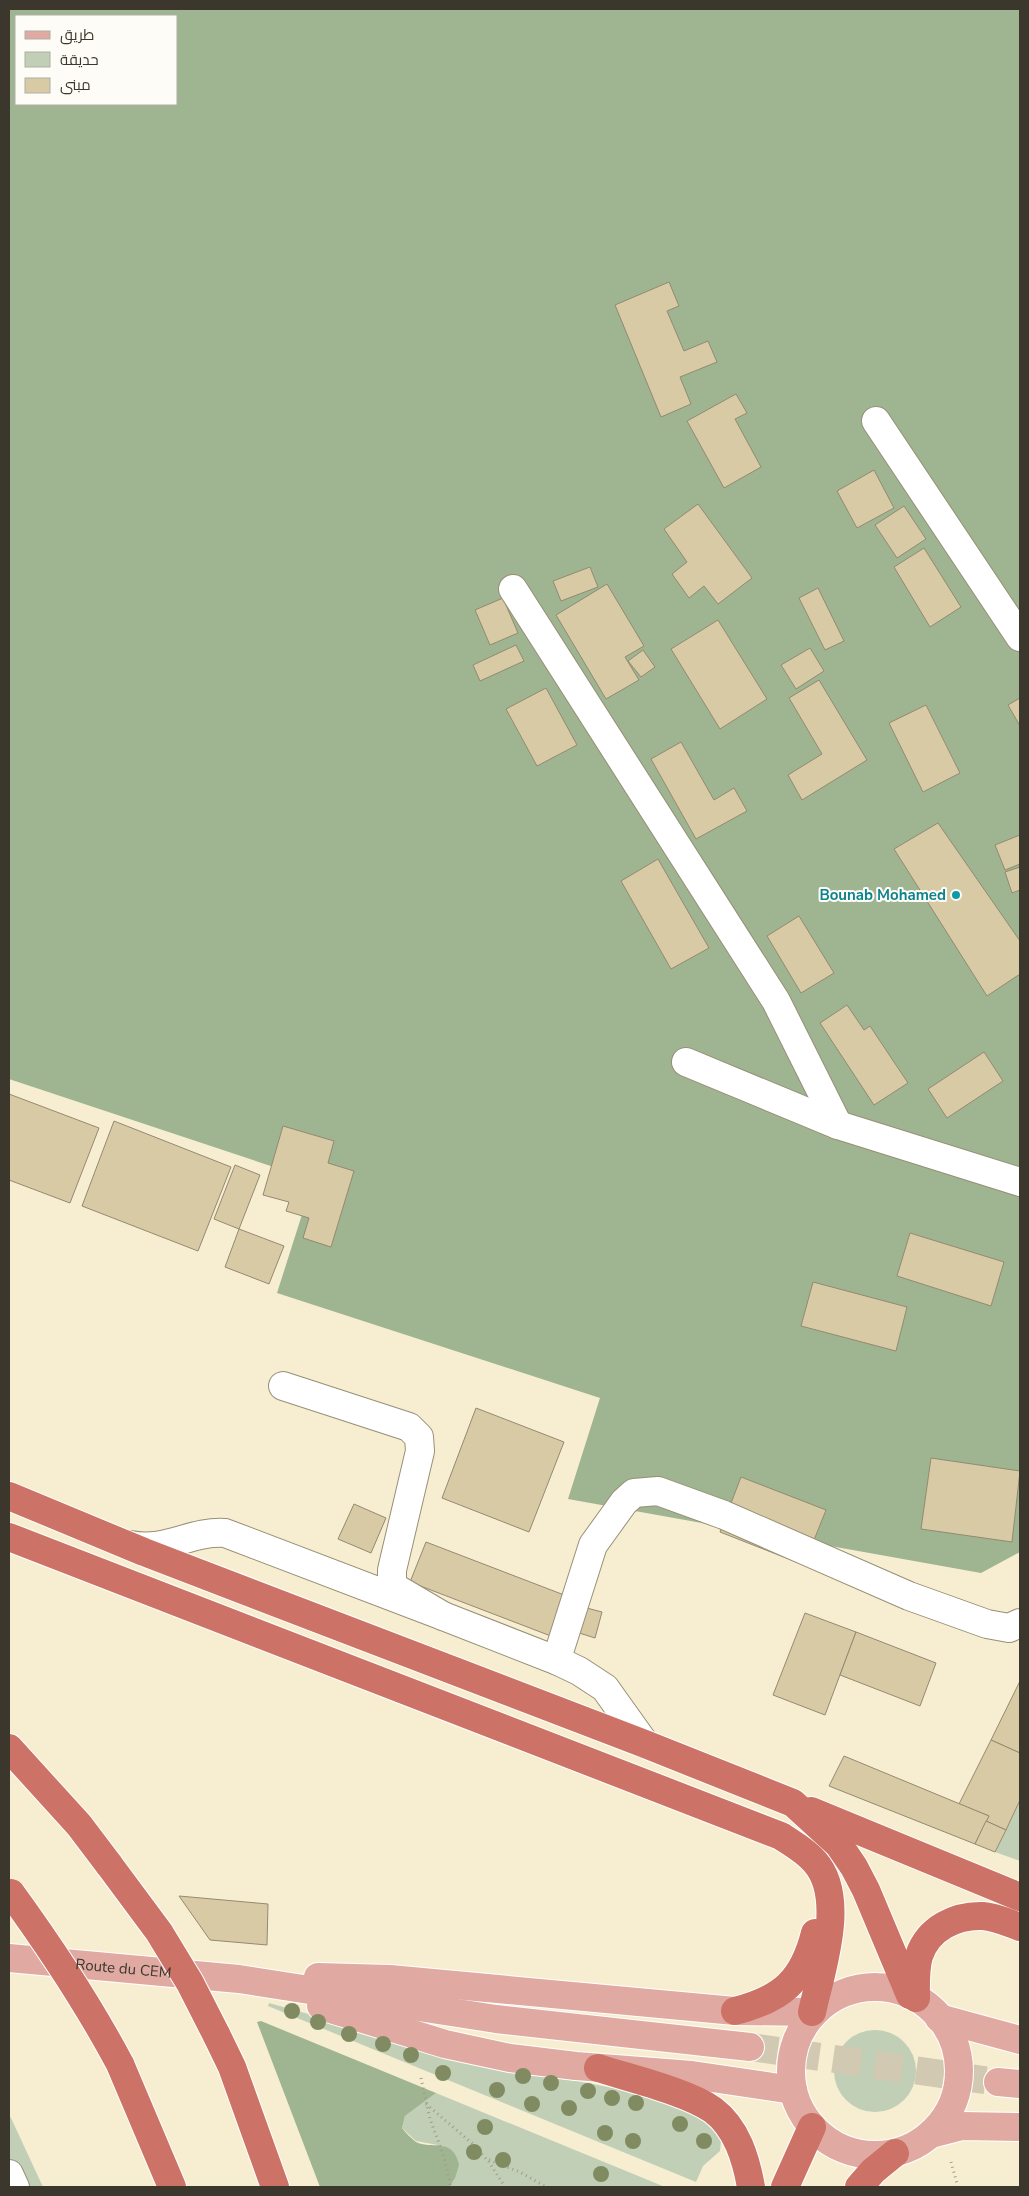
<svg xmlns="http://www.w3.org/2000/svg" width="1029" height="2196" font-family="'Nunito Sans',Cairo,sans-serif">
	<rect width="100%" height="100%" fill="#f7eed2"/>
	<g fill="#c0cfb6">
		<path d="M1020,1800V1861L995,1852Z"/>
		<path d="M269,2003L476,2061L633,2092L682,2106L712,2125L721,2140L720,2151L703,2166L696,2182L268,2006Z"/>
		<circle cx="875" cy="2071" r="41"/>
		<path d="M436,2093L665,2187H448L453,2152L443,2146L416,2141L402,2128L405,2116Z"/>
		<path d="M9,2115L11,2118L43,2187H9Z"/>
	</g>
	<g fill="#9fb491" fill-rule="evenodd">
		<path d="M9,9H1020V1552L981,1573L568,1499L600,1398L277,1293L313,1180L9,1079ZM16,16H176V104H16Z"/>
		<path d="M261,2021L436,2093L405,2116L402,2128C405,2132 412,2139 416,2142C430,2150 453,2136 459,2165L455,2178L449,2187H320L257,2022Z"/>
	</g>
	<g fill="#d7caa4" stroke="#938a71">
		<path d="M669,282L679,306L667,311L684,351L708,341L717,362L680,377L691,404L661,417L615,305Z"/>
		<path d="M736,394L747,413L735,419L761,467L724,488L687,421Z"/>
		<path d="M874,470L894,508L857,528L837,491Z"/>
		<path d="M698,504L752,578L718,604L704,586L689,598L672,574L687,562L664,529Z"/>
		<path d="M904,506L926,539L897,558L875,525Z"/>
		<path d="M924,548L961,607L930,627L894,567Z"/>
		<path d="M590,567L598,587L561,601L553,581Z"/>
		<path d="M607,584L644,646L625,657L639,680L606,699L556,615Z"/>
		<path d="M818,588L844,641L825,650L799,598Z"/>
		<path d="M503,598L518,633L490,645L475,610Z"/>
		<path d="M718,620L767,699L720,729L671,649Z"/>
		<path d="M516,645L524,661L480,681L473,665Z"/>
		<path d="M810,648L824,671L796,689L781,665Z"/>
		<path d="M643,650L655,667L641,677L628,661Z"/>
		<path d="M819,680L867,760L802,800L788,775L822,754L789,698Z"/>
		<path d="M546,688L577,745L537,766L506,709Z"/>
		<path d="M1020,698V726L1008,705Z"/>
		<path d="M926,705L960,773L923,792L889,723Z"/>
		<path d="M681,742L714,800L734,788L747,811L696,839L651,759Z"/>
		<path d="M938,823L1020,941V974L987,996L894,849Z"/>
		<path d="M1020,835V864L1005,870L995,845Z"/>
		<path d="M658,859L709,948L671,969L621,881Z"/>
		<path d="M1020,867V890L1012,893L1005,872Z"/>
		<path d="M799,916L834,973L801,993L767,936Z"/>
		<path d="M847,1005L864,1030L870,1026L908,1083L874,1105L820,1023Z"/>
		<path d="M984,1052L1003,1081L947,1118L928,1089Z"/>
		<path d="M9,1094L99,1128L70,1203L9,1180Z"/>
		<path d="M114,1121L231,1167L198,1251L82,1206Z"/>
		<path d="M283,1126L334,1141L328,1163L354,1171L331,1247L303,1238L309,1218L286,1211L289,1202L263,1195Z"/>
		<path d="M235,1165L260,1175L239,1229L214,1219Z"/>
		<path d="M239,1229L284,1246L269,1284L225,1267Z"/>
		<path d="M910,1233L1004,1262L991,1306L897,1276Z"/>
		<path d="M813,1282L907,1307L896,1351L801,1326Z"/>
		<path d="M476,1408L564,1442L529,1532L442,1498Z"/>
		<path d="M931,1458L1020,1471L1012,1542L921,1529Z"/>
		<path d="M741,1477L826,1510L804,1565L720,1532Z"/>
		<path d="M354,1504L386,1518L371,1553L338,1539Z"/>
		<path d="M426,1542L572,1598L556,1638L410,1582Z"/>
		<path d="M583,1607L602,1612L595,1638L576,1632Z"/>
		<path d="M805,1613L856,1632L825,1715L773,1695Z"/>
		<path d="M856,1632L936,1663L920,1706L840,1675Z"/>
		<path d="M1020,1681V1753L991,1740Z"/>
		<path d="M991,1740L1020,1753V1800L1006,1830L986,1821L989,1816L959,1804Z"/>
		<path d="M844,1756L989,1816L975,1844L829,1786Z"/>
		<path d="M986,1821L1006,1830L995,1852L975,1844Z"/>
		<path d="M179,1896L268,1904L267,1945L210,1940Z"/>
	</g>
	<g fill="none" stroke-linecap="round" stroke-linejoin="round">
		<path stroke="#d1c9b1" stroke-width="28" stroke-dasharray="28 14" stroke-linecap="butt" d="M750,2047L998,2082"/>
		<g stroke="#978f76" stroke-width="30">
			<g id="minor">
				<path d="M876,421L1020,637"/>
				<path d="M513,589L776,1001L838,1125"/>
				<path d="M686,1062L838,1125L1020,1182"/>
				<path d="M130,1545C167,1552 190,1531 225,1533L443,1616L392,1586V1570L420,1451L419,1437L409,1427L283,1386"/>
				<path d="M443,1616L558,1661"/>
				<path d="M645,1744L605,1688L579,1671L558,1661L559,1652L593,1545L624,1502L634,1493L658,1491L724,1515L909,1596L987,1624L1009,1628L1020,1623"/>
				<path d="M9,2174L15,2187"/>
			</g>
		</g>
		<g stroke="#fff" stroke-width="30">
			<g id="major">
				<path id="s1" d="M9,1958L239,1979L496,2019L750,2047"/>
				<path d="M318,1977L390,1979L735,2011L812,2012"/>
				<circle cx="875" cy="2071" r="84"/>
				<path d="M321,2006L445,2044L510,2058L576,2066L692,2075L793,2090"/>
				<path d="M939,2018L1020,2040"/>
				<path d="M998,2082L1020,2084"/>
				<path d="M931,2134L962,2126L1020,2127"/>
			</g>
		</g>
		<g stroke="#fff" stroke-width="30">
			<g id="highway">
				<path d="M9,1496L144,1552L645,1744L793,1803L839,1845L854,1867L866,1890L910,1995"/>
				<path d="M9,1537L781,1836C793,1844 806,1851 815,1862C847,1898 821,1971 812,2012"/>
				<path d="M9,1748L79,1825L110,1866"/>
				<path d="M811,1811L1020,1897"/>
				<path d="M916,1998C916,1984 915,1970 919,1956C928,1928 956,1915 983,1916C996,1917 1009,1923 1020,1927"/>
				<path d="M735,2011C782,1999 803,1981 815,1933"/>
				<path d="M216,2034L232,2067L275,2187"/>
				<path d="M120,2064L172,2187"/>
				<path d="M598,2068C629,2078 688,2092 713,2110C737,2128 746,2159 751,2187"/>
				<path d="M785,2187L812,2127"/>
				<path d="M859,2187L873,2171L895,2153"/>
			</g>
		</g>
		<g stroke="#a29c87" stroke-width="3" stroke-dasharray="1 4" stroke-linecap="butt">
			<path d="M421,2078L430,2119L443,2154L451,2187"/>
			<path d="M426,2104L474,2145L489,2162L505,2187"/>
			<path d="M489,2160L520,2172L546,2187"/>
			<path d="M951,2162L958,2187"/>
		</g>
		<use href="#minor" stroke="#fff" stroke-width="28"/>
		<use href="#major" stroke="#e0aaa3" stroke-width="28"/>
		<use href="#highway" stroke="#cc7266" stroke-width="28"/>
		<g stroke="#fff" stroke-width="30" stroke-linecap="butt">
			<g id="highway-bridge">
				<path d="M110,1866L159,1932L190,1983L216,2034"/>
				<path d="M11,1893C51,1948 88,2004 120,2064"/>
			</g>
		</g>
		<use href="#highway-bridge" stroke="#cc7266" stroke-width="28"/>
	</g>
	<g fill="#818b61">
		<circle cx="292" cy="2011" r="8"/>
		<circle cx="318" cy="2022" r="8"/>
		<circle cx="349" cy="2034" r="8"/>
		<circle cx="383" cy="2044" r="8"/>
		<circle cx="411" cy="2055" r="8"/>
		<circle cx="443" cy="2073" r="8"/>
		<circle cx="523" cy="2076" r="8"/>
		<circle cx="551" cy="2083" r="8"/>
		<circle cx="497" cy="2090" r="8"/>
		<circle cx="588" cy="2091" r="8"/>
		<circle cx="612" cy="2098" r="8"/>
		<circle cx="636" cy="2103" r="8"/>
		<circle cx="532" cy="2104" r="8"/>
		<circle cx="569" cy="2108" r="8"/>
		<circle cx="680" cy="2124" r="8"/>
		<circle cx="485" cy="2127" r="8"/>
		<circle cx="605" cy="2133" r="8"/>
		<circle cx="633" cy="2141" r="8"/>
		<circle cx="704" cy="2141" r="8"/>
		<circle cx="474" cy="2152" r="8"/>
		<circle cx="503" cy="2160" r="8"/>
		<circle cx="601" cy="2174" r="8"/>
	</g>
	<circle fill="#0f9aa8" stroke="#fdfcf6" stroke-width="2" cx="956" cy="895" r="5"/>
	<g text-anchor="middle" stroke-width="4" stroke-linejoin="round" paint-order="stroke">
		<g font-size="15" font-weight="bold" fill="#0d838f" stroke="#fdfcf6" text-anchor="end">
			<text x="946" y="900">Bounab Mohamed</text>
		</g>
		<g font-size="15" fill="#3b372c" stroke="#fdfcf6">
			<text dy="5" stroke="none"><textPath href="#s1" startOffset="115">Route du CEM</textPath></text>
		</g>
	</g>
	<rect width="1029" height="2196" fill="none" stroke="#3b372c" stroke-width="20"/>
	<rect x="15" y="15" width="162" height="90" fill="#fdfcf6" stroke="#afada5"/>
	<rect x="25" y="31" width="25" height="8" fill="#e0aaa3" stroke="#afada5"/>
	<text x="60" y="40" font-size="15" fill="#3b372c">طريق</text>
	<rect x="25" y="52" width="25" height="15" fill="#c0cfb6" stroke="#afada5"/>
	<text x="60" y="65" font-size="15" fill="#3b372c">حديقة</text>
	<rect x="25" y="78" width="25" height="15" fill="#d7caa4" stroke="#afada5"/>
	<text x="60" y="90" font-size="15" fill="#3b372c">مبنى</text>
</svg>
